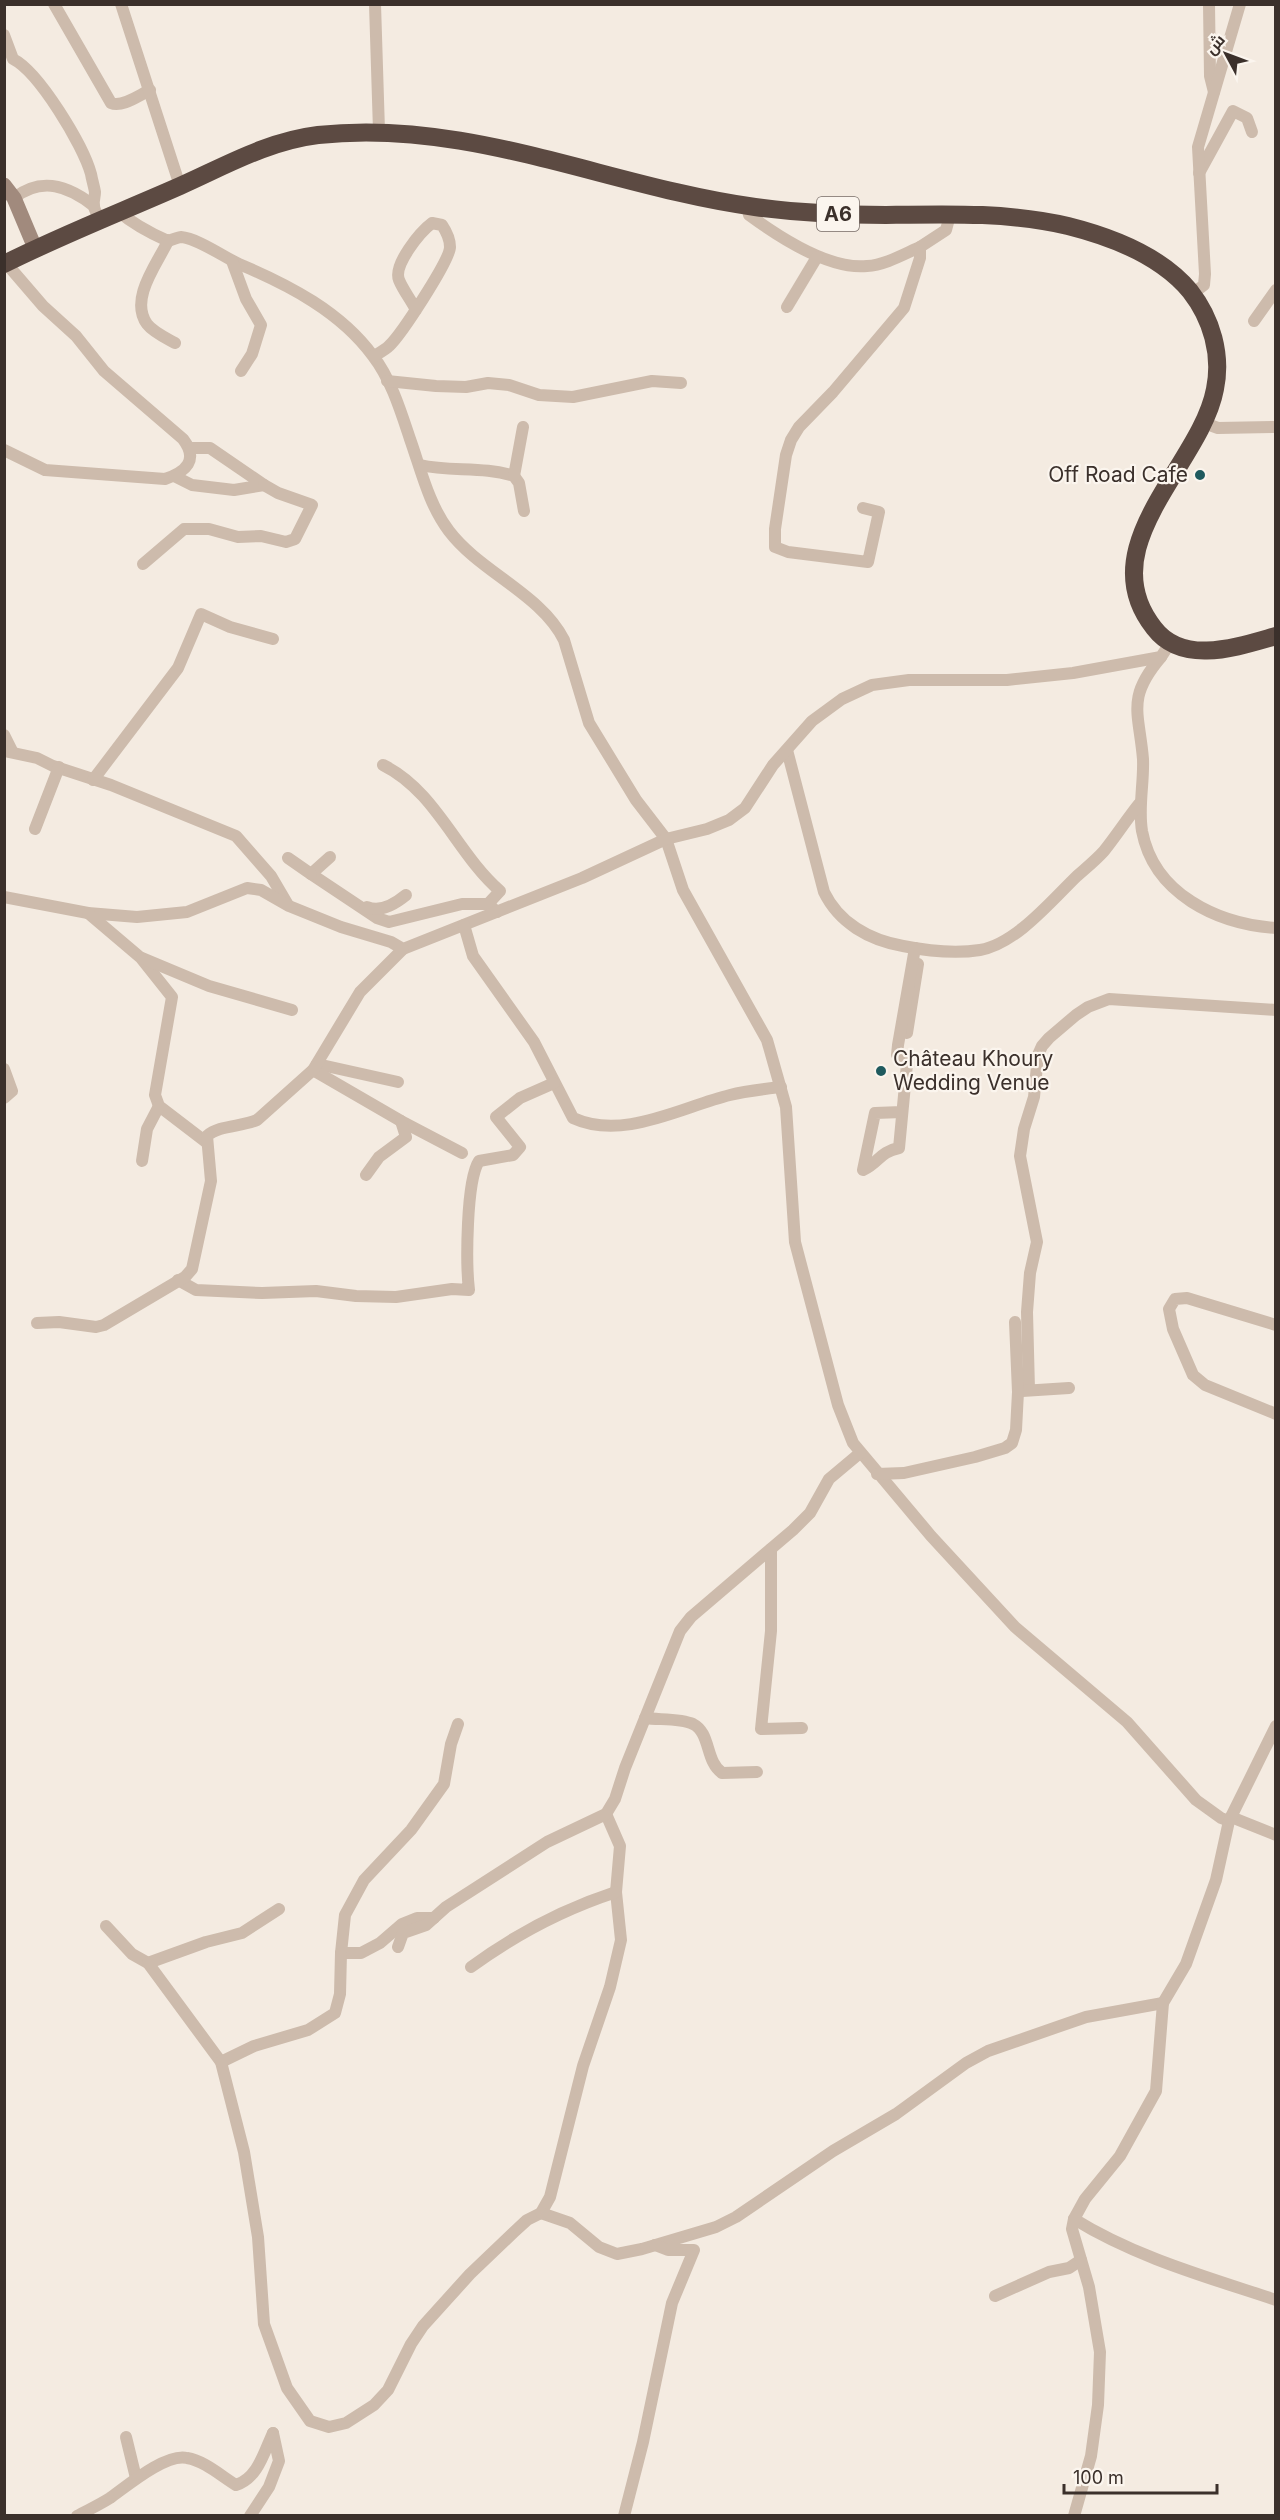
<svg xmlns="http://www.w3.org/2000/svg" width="1280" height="2520" font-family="Inter,Cairo,sans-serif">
	<rect width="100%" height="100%" fill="#f4ebe1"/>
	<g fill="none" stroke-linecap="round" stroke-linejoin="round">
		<g stroke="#cdbbac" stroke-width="12">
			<path d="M54,4L111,103C122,108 139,95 150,90"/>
			<path d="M121,4L180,186"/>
			<path d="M375,4L379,131"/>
			<path d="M1209,4L1210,76L1214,92"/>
			<path d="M4,35L13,59C39,72 83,145 91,174C92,180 94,186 95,192C95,197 93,202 94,206C94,210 98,215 100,219"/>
			<path d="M1199,173L1233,111L1247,118L1252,132"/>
			<path d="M14,198C42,176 69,186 94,206"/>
			<path d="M747,206L749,215C779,237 829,270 867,266C885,265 904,254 920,247"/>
			<path d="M118,211C133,224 150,233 168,241C172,240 178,237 181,237C197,238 224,257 239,264C289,285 341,312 373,356C391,379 401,412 410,439C421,470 429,505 449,531C480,572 541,594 564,640L589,723L636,800L666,839L683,890L767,1040L786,1107L795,1242L838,1405L853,1443L931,1536L1015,1627L1127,1722L1196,1800L1221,1818L1229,1821"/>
			<path d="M168,241C157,264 129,299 147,324C153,332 166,338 175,343"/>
			<path d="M232,261L246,299L261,325L252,354L241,371"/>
			<path d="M1192,294L1204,285L1205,274L1198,147L1240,4"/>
			<path d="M787,307L817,257"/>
			<path d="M1254,321L1276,290"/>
			<path d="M374,356C379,353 385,350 389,346C401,335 450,260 450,247C450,239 446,231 442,225L432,223C420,232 393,265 399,280C403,290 411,300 416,310"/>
			<path d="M387,381L436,386L466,387L488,383L509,385L539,395L573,397L652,381L681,383"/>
			<path d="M1204,423L1218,428L1275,427"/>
			<path d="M4,450L45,470L165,479C186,472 199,460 183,439L104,371L76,336L43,306L6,263"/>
			<path d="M420,465C451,472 483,466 514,476L519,483L524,511"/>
			<path d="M174,476L192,485L234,490L264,485L210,448H191"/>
			<path d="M514,476L523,427"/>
			<path d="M863,508L879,512L868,562L788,552L775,547V529L786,455L791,440L799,427L833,392L904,308L920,258V247L946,230L950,215"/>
			<path d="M143,564L184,529H209L238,537L261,536L286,542L295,539L312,505L278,493L264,485"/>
			<path d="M1161,657C1126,698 1139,712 1143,759C1144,784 1138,807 1142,831C1154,894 1217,924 1276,928"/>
			<path d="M4,735L12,751"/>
			<path d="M787,750L824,892C839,923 869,940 903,946C928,951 955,954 980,950C1016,944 1052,900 1077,876C1086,868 1096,860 1104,851C1116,836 1127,819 1139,804"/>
			<path d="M4,751L37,758L53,766L111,785L236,836L271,876L288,905"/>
			<path d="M383,765C436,791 457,854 500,891L488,904"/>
			<path d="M93,780L178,668L201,614L230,627L273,639"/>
			<path d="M35,829L59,767"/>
			<path d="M330,857L311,874L377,918L389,922L462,904H488L497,912"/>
			<path d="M288,858L311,874"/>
			<path d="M4,897L88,913L137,917L187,912L247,888L261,890L289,906L341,927L391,942L403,949L582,878L666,839L707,829L729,820L745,808L773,765L812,721L842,699L872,685L909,680H1007L1073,673L1161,657L1170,643"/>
			<path d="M365,909L367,907C381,913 395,904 406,895"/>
			<path d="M88,913L141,958L172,997L155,1095L159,1106L206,1142"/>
			<path d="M464,925L473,956L534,1042L573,1118C623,1141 681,1107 730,1095C746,1091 764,1089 781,1087"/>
			<path d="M142,958L209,986L292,1010"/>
			<path d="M907,1033L918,964"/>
			<path d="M317,1064L398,1082"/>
			<path d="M4,1069L12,1091L4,1098"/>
			<path d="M313,1070L401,1121L462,1153"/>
			<path d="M902,1112L875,1113L863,1170C880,1162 879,1152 899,1148L907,1064L897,1055L898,1045L915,948"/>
			<path d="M142,1161L147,1129L159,1106"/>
			<path d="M366,1175L379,1157L406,1137L401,1121"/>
			<path d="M178,1280L196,1290L262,1293L316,1291L356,1296L396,1297L452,1289L469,1290C466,1265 466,1181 479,1161L513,1155L520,1147L496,1117L520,1098L554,1083"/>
			<path d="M37,1323L59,1322L96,1327L104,1325L185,1277L192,1269L211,1181L207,1136C219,1125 242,1127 257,1120L313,1070L360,992L403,949"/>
			<path d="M1276,1325L1187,1298L1175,1299L1169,1309L1173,1329L1193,1375L1205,1385L1276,1414"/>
			<path d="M1029,1390L1027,1312L1030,1273L1037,1242L1020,1156L1024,1129L1034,1097L1038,1055L1042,1046L1049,1038L1076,1015L1088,1007L1109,999L1276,1010"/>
			<path d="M1022,1391L1069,1388"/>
			<path d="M877,1474L904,1473L975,1457L1005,1448L1012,1443L1016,1430L1018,1392L1015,1322"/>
			<path d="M771,1549V1631L761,1729L802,1728"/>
			<path d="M645,1718C659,1720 680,1718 693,1724C711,1733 705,1761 722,1773L757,1772"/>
			<path d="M1231,1817L1276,1835"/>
			<path d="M434,1918H417L402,1924L380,1943L361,1953H341L345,1915L364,1880L411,1830L444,1784L451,1744L458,1724"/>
			<path d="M106,1926L132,1954L148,1963L221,2062L244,2152L258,2237L264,2324L287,2388L310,2421L329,2427L346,2423L374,2405L388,2390L411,2344L423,2326L470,2274L514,2232L527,2220L541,2213L550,2197L583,2066L610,1987L621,1940L616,1892L620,1846L606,1814"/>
			<path d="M398,1947L403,1933L426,1925L446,1907L547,1842L606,1814L615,1799L625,1768L680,1631L691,1617L793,1530L810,1513L829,1479L860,1453"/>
			<path d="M148,1963L206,1942L242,1933L279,1909"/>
			<path d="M471,1967C516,1934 564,1909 616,1892"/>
			<path d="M221,2062L254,2046L308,2030L335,2013L340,1994L341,1953"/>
			<path d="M541,2213L570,2223L599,2247L617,2254L642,2249L716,2227L736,2217L833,2151L896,2114L966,2063L988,2051L1086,2017L1163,2003"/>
			<path d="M1074,2219C1135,2257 1207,2277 1276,2300"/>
			<path d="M995,2296L1049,2272L1069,2268L1081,2260"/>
			<path d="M126,2437L136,2478"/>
			<path d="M77,2516C88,2510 99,2505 110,2498C127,2486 166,2453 187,2458C205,2461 221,2476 236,2485C258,2478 264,2452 273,2433"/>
			<path d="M250,2516L269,2487L279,2461L273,2433"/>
			<path d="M624,2516L643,2442L672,2303L694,2250H668L655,2245"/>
			<path d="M1074,2516L1091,2456L1098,2405L1100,2352L1089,2287L1072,2229L1074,2219L1085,2199L1120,2156L1156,2091L1163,2003L1186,1964L1216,1880L1229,1821L1276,1726"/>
		</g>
		<path stroke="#a18a7d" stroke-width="15" d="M4,185L14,198L35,248"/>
		<path stroke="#5c4a42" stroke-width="18" d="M4,264C62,235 121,212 180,186C225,166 268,141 318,135C469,118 609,187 755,207C799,213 842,215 886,215C946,214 1009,212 1068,226C1112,237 1161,256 1190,291C1212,319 1222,355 1215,389C1201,465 1089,546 1154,628C1183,666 1237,647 1276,636"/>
	</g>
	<g fill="#1f5a5e" stroke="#fbf5ee" stroke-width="2">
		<circle cx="1200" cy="475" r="6"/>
		<circle cx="881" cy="1071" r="6"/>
	</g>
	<g text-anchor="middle" stroke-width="4.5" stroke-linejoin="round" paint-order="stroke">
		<rect fill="#fbf5ee" stroke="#756b66" stroke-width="1.5" x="817" y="197" width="42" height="34" rx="4.5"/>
		<g font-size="20" font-weight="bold" fill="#3b302b">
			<text x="838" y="221">A6</text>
		</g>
		<g font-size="21" fill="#3b302b" stroke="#fbf5ee" text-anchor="end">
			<text x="1188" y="482">Off Road Cafe</text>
			<text x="893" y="1066" text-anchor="start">Château Khoury<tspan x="893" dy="24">Wedding Venue</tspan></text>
		</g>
	</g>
	<rect width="1280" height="2520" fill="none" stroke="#3b302b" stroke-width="12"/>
	<g transform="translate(1226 54) rotate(311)" stroke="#fbf5ee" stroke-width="4.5" paint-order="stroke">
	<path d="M0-4.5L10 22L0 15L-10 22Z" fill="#3b302b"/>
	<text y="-9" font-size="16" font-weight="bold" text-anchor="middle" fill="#3b302b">ش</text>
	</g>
	<path d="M1064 2484v9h153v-9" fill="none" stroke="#3b302b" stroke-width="3"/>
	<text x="1073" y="2484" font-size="18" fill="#3b302b" stroke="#fbf5ee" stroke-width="4.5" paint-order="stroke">100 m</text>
</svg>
